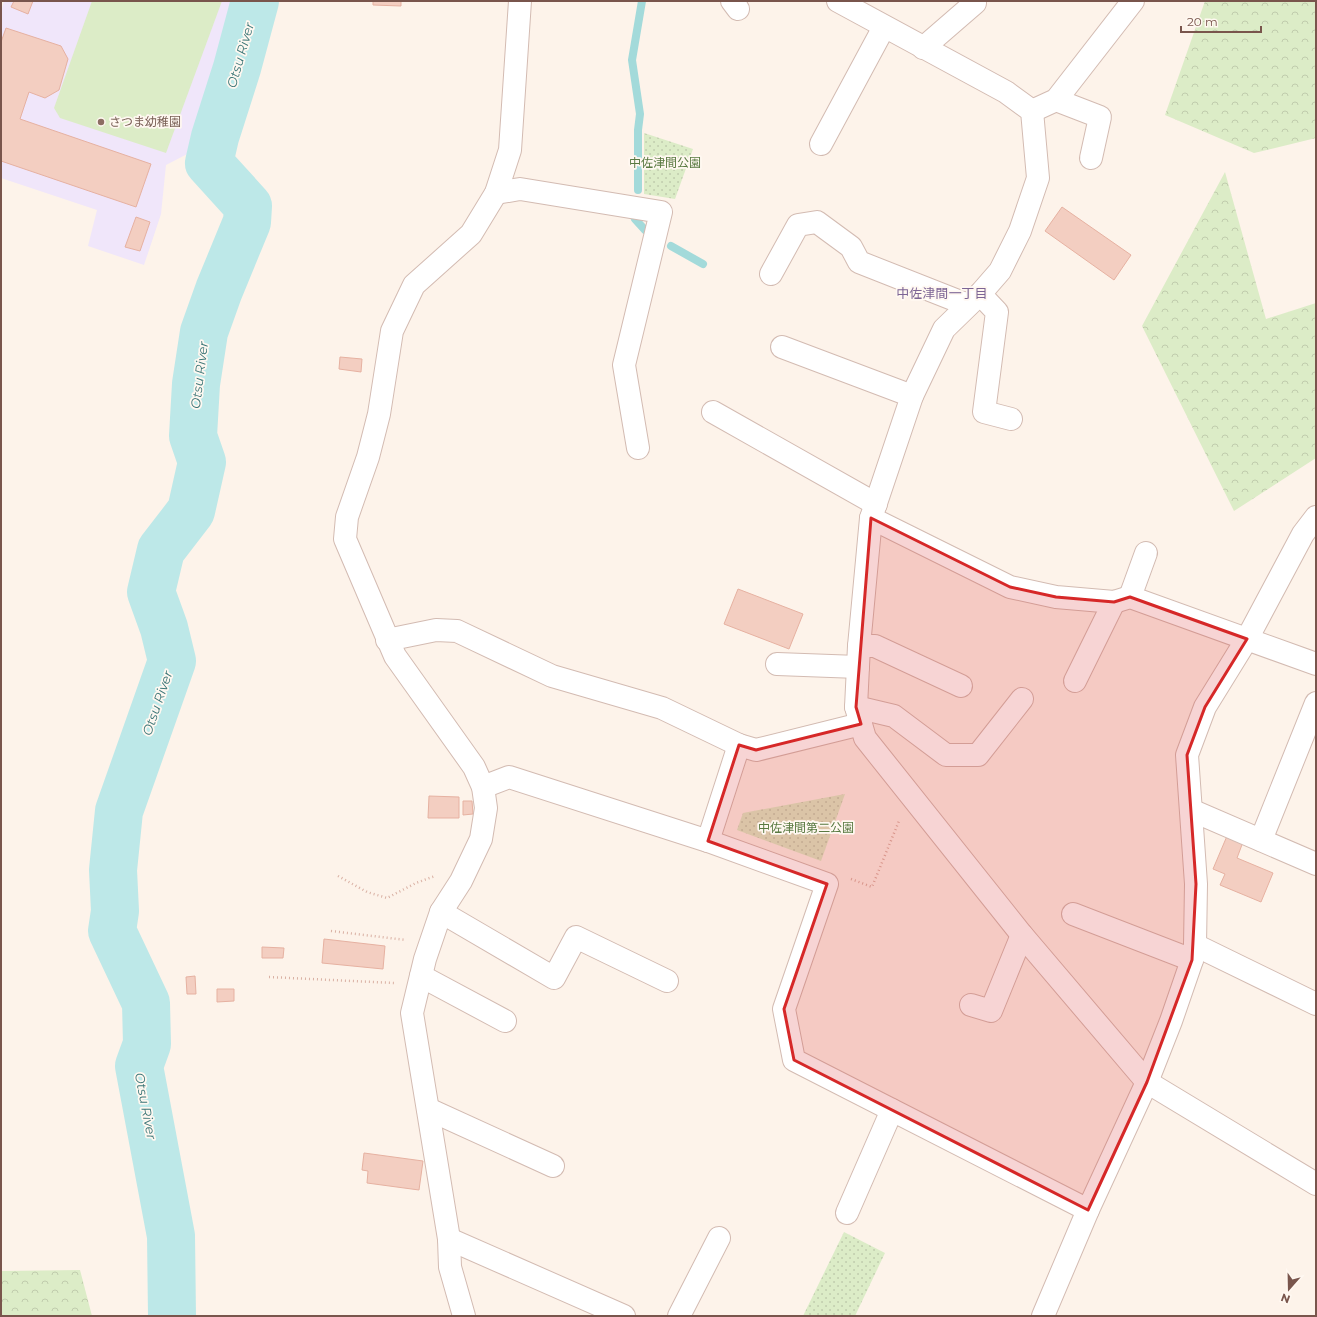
<svg xmlns="http://www.w3.org/2000/svg" width="1317" height="1317" font-family="Montserrat,'Noto Sans JP',sans-serif">
	<defs>
		<pattern id="grass-dots" width="8" height="8" patternUnits="userSpaceOnUse"><rect width="8" height="8" fill="#dcecc7"/><path d="M2 2h.1M6 6h.1" fill="none" stroke="#c0ccad" stroke-width="1.8" stroke-linecap="round"/></pattern>
		<pattern id="forest-crowns" width="20" height="18" patternUnits="userSpaceOnUse"><rect width="20" height="18" fill="#dcecc7"/><path d="M2 6a3 3 0 1 1 6 0M12 15a3 3 0 1 1 6 0" fill="none" stroke="#c0ccad"/></pattern>
	</defs>
	<rect width="100%" height="100%" fill="#fdf3ea"/>
	<path fill="#f0e6fa" d="M4,1H235L204,95L197,149L166,165L161,214L144,265L88,246L97,210L1,178V12Z"/>
	<g fill="url(#grass-dots)">
		<path d="M644,133L693,149L675,199L644,194Z"/>
		<path d="M845,794L821,861L737,830L743,813Z"/>
		<path d="M844,1232L885,1253L855,1316H803Z"/>
	</g>
	<g fill="url(#forest-crowns)">
		<path d="M1205,1H1316V138L1254,153L1165,115Z"/>
		<path d="M1225,172L1266,319L1316,303V458L1234,511L1142,326Z"/>
		<path d="M80,1270L92,1316H1V1271Z"/>
	</g>
	<path fill="#dcecc7" d="M92,1H222L166,153L60,118L54,108Z"/>
	<g fill="none" stroke-linecap="round" stroke-linejoin="round">
		<g stroke="#a3dada" stroke-width="8">
			<path d="M638,190V130L640,114L632,60L642,1"/>
			<path d="M635,219L645,230"/>
			<path d="M671,246L703,264"/>
		</g>
		<path stroke="#bde8e8" stroke-width="48" d="M172,1316L171,1236L139,1066L147,1044L146,1003L112,931L115,911L113,870L119,811L172,661L164,628L151,592L161,550L191,511L202,462L193,436L196,384L204,332L219,290L247,222L248,206L209,163L215,137L237,68L255,1"/>
	</g>
	<g fill="#f3cec1" stroke="#e6b1a1">
		<path d="M14,1H33L28,14L11,7Z"/>
		<path d="M373,1H401V6L373,5Z"/>
		<path d="M6,28L61,46L68,59L59,90L45,98L29,92L20,119L151,164L136,207L1,161V42Z"/>
		<path d="M1062,207L1131,255L1114,280L1045,231Z"/>
		<path d="M136,217L150,222L140,251L125,247Z"/>
		<path d="M340,357L362,359L361,372L339,369Z"/>
		<path d="M738,589L803,614L789,649L724,624Z"/>
		<path d="M429,796L459,797V818H428Z"/>
		<path d="M463,801H472L473,814L463,815Z"/>
		<path d="M1227,836L1243,842L1237,858L1273,873L1261,902L1220,885L1225,874L1213,869Z"/>
		<path d="M324,939L385,946L383,969L322,963Z"/>
		<path d="M262,947L284,948L283,958H262Z"/>
		<path d="M195,976L196,994H187L186,977Z"/>
		<path d="M217,989H234V1001L217,1002Z"/>
		<path d="M364,1153L423,1161L419,1190L367,1183L368,1171L362,1170Z"/>
	</g>
	<g fill="none" stroke-linecap="round" stroke-linejoin="round">
		<g stroke="#d3bbb2" stroke-width="24">
			<g id="minor">
				<path d="M732,1L738,9"/>
				<path d="M838,1L1006,92L1032,111L1038,178L1020,231L1000,271L980,294L944,329L912,396L871,518L859,646L856,707L865,738L1022,935L1147,1082L1316,1184"/>
				<path d="M923,48L975,3"/>
				<path d="M1056,100L1100,117L1091,158"/>
				<path d="M1032,111L1056,100L1133,1"/>
				<path d="M821,144L884,27"/>
				<path d="M496,193L520,189L661,212L624,365L638,448"/>
				<path d="M771,274L798,225L817,222L851,247L859,262L968,305"/>
				<path d="M980,294L997,312L984,412L1011,419"/>
				<path d="M782,347L912,396"/>
				<path d="M713,412L876,504"/>
				<path d="M871,518L1010,587L1056,597L1114,602L1130,597L1316,664"/>
				<path d="M1130,597L1146,553"/>
				<path d="M387,640L436,630L457,631L552,676L662,708L739,745L756,750L861,724"/>
				<path d="M859,646H875L961,686"/>
				<path d="M777,664L858,667"/>
				<path d="M1075,681L1114,602"/>
				<path d="M856,707L894,716L946,755H978L1022,699"/>
				<path d="M483,787L509,777L708,841L827,884L784,1009L794,1060L1088,1210"/>
				<path d="M1191,810L1316,864"/>
				<path d="M1261,840L1316,703"/>
				<path d="M708,841L739,745"/>
				<path d="M441,912L554,978L576,937L667,981"/>
				<path d="M1073,914L1192,960"/>
				<path d="M1195,945L1316,1004"/>
				<path d="M421,976L505,1021"/>
				<path d="M971,1005L991,1011L1022,935"/>
				<path d="M428,1109L553,1166"/>
				<path d="M847,1213L892,1110"/>
				<path d="M449,1239L624,1316"/>
				<path d="M464,1316L450,1267L449,1239L412,1013L425,959L441,912L461,881L481,839L486,808L483,787L474,767L395,656L345,539L347,517L368,457L379,414L392,331L414,285L471,234L496,193L510,150L520,1"/>
				<path d="M679,1316L719,1238"/>
				<path d="M1043,1316L1088,1210L1147,1082L1171,1021L1192,960L1195,945L1196,884L1187,755L1205,707L1247,639L1303,534L1316,517"/>
			</g>
		</g>
		<g stroke="#d9b0a3" stroke-width="2.5" stroke-dasharray="1 3" stroke-linecap="butt">
			<path d="M338,876L367,892L387,898L416,883L435,876"/>
			<path d="M851,879L872,887L899,821"/>
			<path d="M331,931L406,940"/>
			<path d="M269,977L394,983"/>
		</g>
		<use href="#minor" stroke="#fff" stroke-width="22"/>
	</g>
	<path fill="#d62828" fill-opacity="0.2" stroke="#d62828" stroke-width="3" stroke-linejoin="round" d="M871,518L1010,587L1056,597L1114,602L1130,597L1247,639L1205,707L1187,755L1196,884L1192,960L1147,1082L1088,1210L794,1060L784,1009L827,884L708,841L739,745L756,750L861,724L856,707Z"/>
	<circle fill="#8d6e63" stroke="#fff8f1" stroke-width="1.5" cx="101" cy="122" r="4"/>
	<g text-anchor="middle" stroke-width="3.5" stroke-linejoin="round" paint-order="stroke">
		<g font-size="12" fill="#785e54" stroke="#fff8f1" text-anchor="start">
			<text x="109" y="126">さつま幼稚園</text>
		</g>
		<g font-size="12" fill="#597941" stroke="#fff8f1">
			<text x="665" y="167">中佐津間公園</text>
			<text x="806" y="832">中佐津間第二公園</text>
		</g>
		<g font-size="13" font-style="italic" fill="#3c7677" stroke="#fff8f1">
			<text transform="translate(240 55) rotate(-74)" y="5">Otsu River</text>
			<text transform="translate(199 375) rotate(-83)" y="5">Otsu River</text>
			<text transform="translate(157 703) rotate(-71)" y="5">Otsu River</text>
			<text transform="translate(146 1106) rotate(79)" y="5">Otsu River</text>
		</g>
		<g font-size="13" fill="#7d6595" stroke="#fff8f1">
			<text x="942" y="298">中佐津間一丁目</text>
		</g>
	</g>
	<rect width="1317" height="1317" fill="none" stroke="#79554c" stroke-width="4"/>
	<g transform="translate(1289 1289) rotate(200)" stroke="#fff8f1" stroke-width="3" paint-order="stroke">
	<path d="M0-3L7 15L0 10L-7 15Z" fill="#79554c"/>
	<text y="-6" font-size="11" font-weight="bold" text-anchor="middle" fill="#79554c">N</text>
	</g>
	<path d="M1181 26v6h80v-6" fill="none" stroke="#79554c" stroke-width="2"/>
	<text x="1187" y="26" font-size="12" fill="#79554c" stroke="#fff8f1" stroke-width="3" paint-order="stroke">20 m</text>
</svg>
